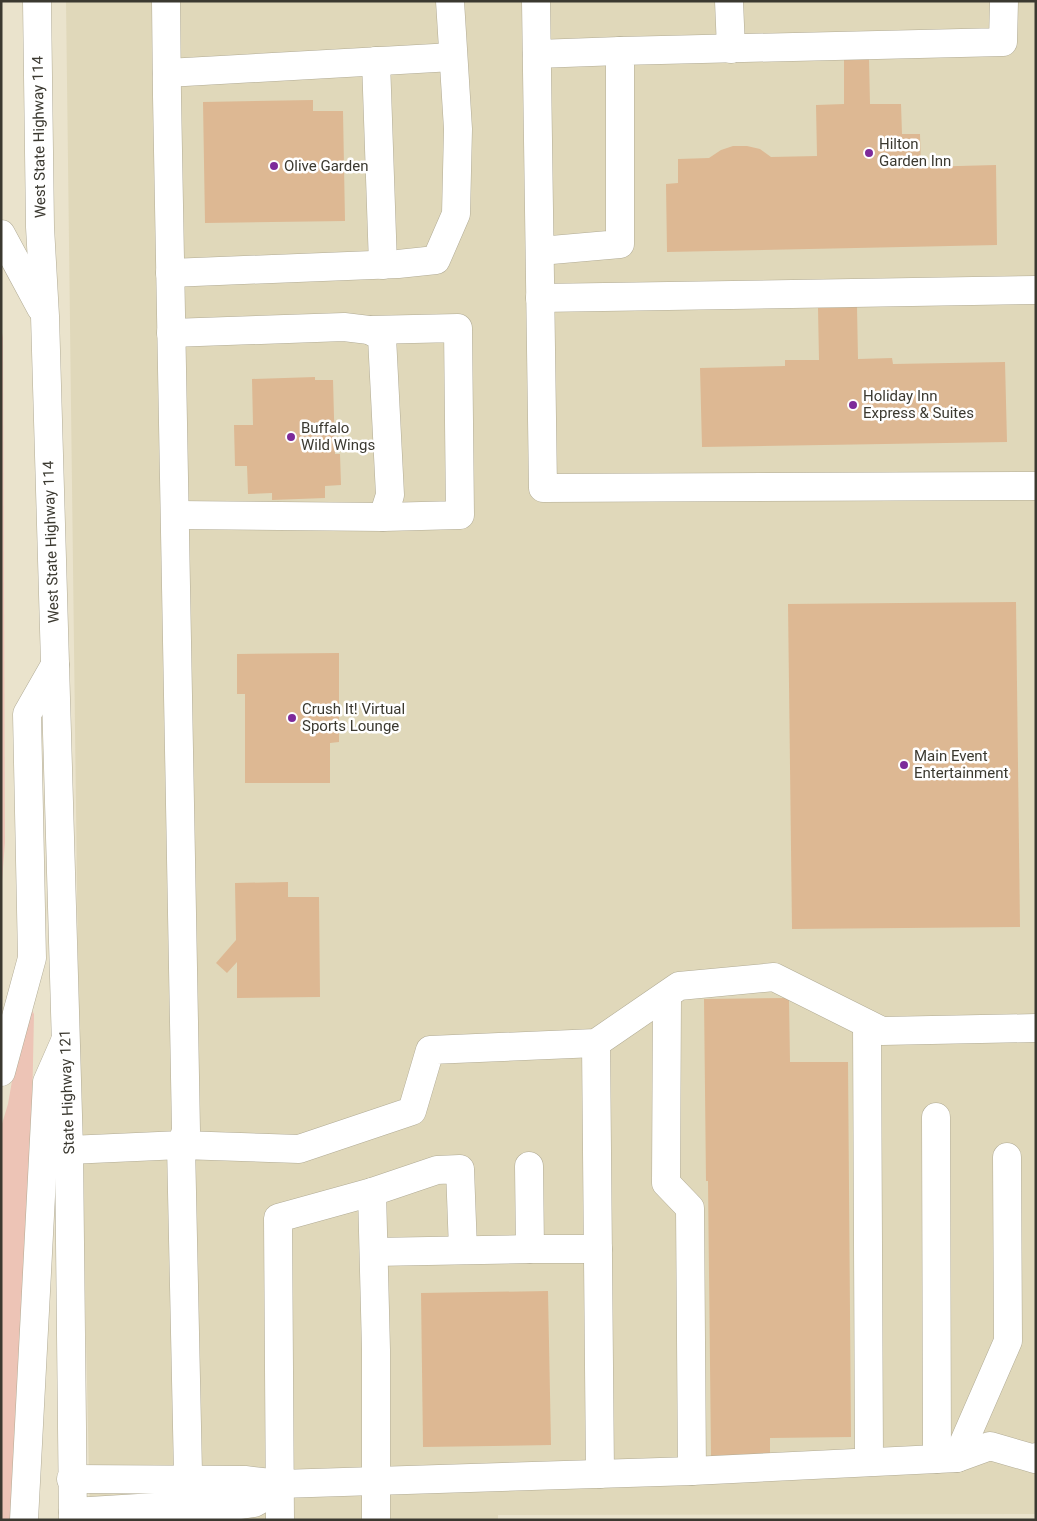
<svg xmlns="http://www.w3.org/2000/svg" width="1037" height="1521" font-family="Roboto,sans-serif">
	<rect width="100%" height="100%" fill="#eae3cc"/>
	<path fill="#e0d8ba" d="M66,1H1036V1514L498,1515V1520H90L78,969Z"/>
	<g fill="#edc4b6">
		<path d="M1,327L3,338L5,842L1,894Z"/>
		<path d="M31,1009L34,1014L31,1159L13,1520H1V1127L8,1104L22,1023Z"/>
	</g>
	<g fill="#ddb893">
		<path d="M844,58H869L870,104H901L902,134H920L921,167L996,165L997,245L667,252L666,184L678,183V159L709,158L721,150L733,146H747L760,149L771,157L817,156L816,105L844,104Z"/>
		<path d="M313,100V111H343L345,221L205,223L203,102Z"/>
		<path d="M857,307L858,359L892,358L893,364L1005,362L1007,442L702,447L700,368L785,366V360H819L818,308Z"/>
		<path d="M315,377V380H333L335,454H340L341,485L325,486V498L272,500V493L248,494L247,466H235L234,425H253L252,379Z"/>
		<path d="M1016,602L1020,927L792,929L788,604Z"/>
		<path d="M339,653V742L330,743V783H245V694H237V654Z"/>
		<path d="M288,882V897H319L320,997L237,998V962L227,973L216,963L236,940L235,883Z"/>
		<path d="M789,998L790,1062H848L851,1437L770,1438V1456H711L708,1181H706L704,999Z"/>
		<path d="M548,1291L551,1445L423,1447L421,1293Z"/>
	</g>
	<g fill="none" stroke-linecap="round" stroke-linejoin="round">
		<g stroke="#b1ab95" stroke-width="29">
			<g id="minor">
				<path d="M536,1L543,488L1036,486"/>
				<path d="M729,1L731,49"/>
				<path d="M537,54L620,51"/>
				<path d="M376,61L383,265"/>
				<path d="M167,73L453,57"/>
				<path d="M540,251L620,244V51L1003,42L1004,1"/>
				<path d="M170,273L398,264L436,260L456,214L458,129L450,1"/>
				<path d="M540,298L1036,290"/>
				<path d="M369,330L458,328L460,515L383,517"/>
				<path d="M171,333L344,327L369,330L382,337L390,495L383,517L176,515"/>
				<path d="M667,995L666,1183L690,1208L692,1471"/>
				<path d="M867,1024L869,1462"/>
				<path d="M596,1043L600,1474"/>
				<path d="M936,1117L937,1459"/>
				<path d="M69,1150L181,1145L186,1131L167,96L166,1"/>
				<path d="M529,1166L530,1249H598"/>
				<path d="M374,1252L530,1249"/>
				<path d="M957,1458L1008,1341L1007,1157"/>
				<path d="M71,1479L245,1480L280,1484L692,1471L957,1458L990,1446L1035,1459L1036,1457"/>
				<path d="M73,1512L188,1505H241L254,1503L265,1497L280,1484"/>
				<path d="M189,1520L181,1145L299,1149L412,1111L430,1050L596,1043L679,986L774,977L882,1031L1036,1028"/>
				<path d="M280,1520L278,1218L372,1192"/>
				<path d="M376,1520V1350L372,1192L437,1170L460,1169L463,1250"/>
			</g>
		</g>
		<g stroke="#b1ab95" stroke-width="29">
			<g id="major">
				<path d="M37,1L40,227L45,316L69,1150L73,1520"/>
				<path d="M1,234L41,308"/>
				<path d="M1,1072L32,958L27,714L55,665"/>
			</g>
		</g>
		<g stroke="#b1ab95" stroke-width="29">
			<path id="highway" d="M24,1520L47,1082L65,1041"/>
		</g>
		<use href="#minor" stroke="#fff" stroke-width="28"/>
		<use href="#major" stroke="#fff" stroke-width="28"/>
		<use href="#highway" stroke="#fff" stroke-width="28"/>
	</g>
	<g fill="#7d2a9a" stroke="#fff" stroke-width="2">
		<circle cx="869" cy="153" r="5"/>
		<circle cx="274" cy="166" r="5"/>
		<circle cx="853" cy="405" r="5"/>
		<circle cx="291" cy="437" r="5"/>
		<circle cx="292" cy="718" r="5"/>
		<circle cx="904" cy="765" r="5"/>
	</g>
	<g text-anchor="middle" stroke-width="5" stroke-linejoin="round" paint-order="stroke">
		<g font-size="15" fill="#3b3930" stroke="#fff">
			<text transform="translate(39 137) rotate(-91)" y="5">West State Highway 114</text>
			<text transform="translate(51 542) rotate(-92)" y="5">West State Highway 114</text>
			<text transform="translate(67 1092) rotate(-92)" y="5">State Highway 121</text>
		</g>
		<g font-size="15" fill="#3b3930" stroke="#fff" text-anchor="start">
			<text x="879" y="149">Hilton<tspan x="879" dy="17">Garden Inn</tspan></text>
			<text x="284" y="171">Olive Garden</text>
			<text x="863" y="401">Holiday Inn<tspan x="863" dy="17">Express &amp; Suites</tspan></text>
			<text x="301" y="433">Buffalo<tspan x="301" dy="17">Wild Wings</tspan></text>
			<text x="302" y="714">Crush It! Virtual<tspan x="302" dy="17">Sports Lounge</tspan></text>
			<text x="914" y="761">Main Event<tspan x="914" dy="17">Entertainment</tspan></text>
		</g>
	</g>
	<rect width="1037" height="1521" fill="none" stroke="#3b3930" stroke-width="5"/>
</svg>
